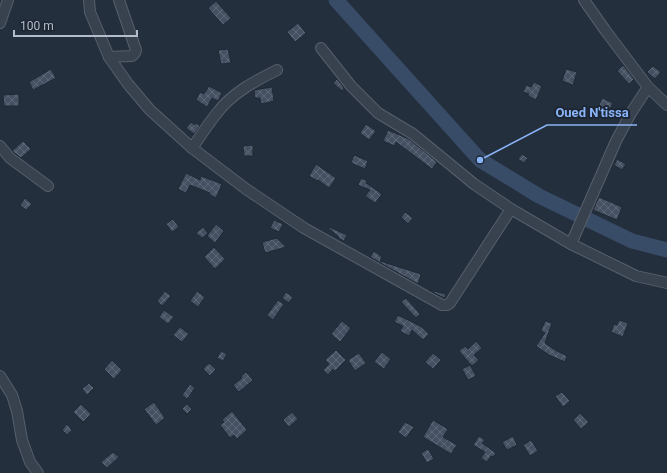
<svg xmlns="http://www.w3.org/2000/svg" width="667" height="473" font-family="Roboto,sans-serif">
	<defs>
		<pattern id="building-cross-hatch" width="8" height="8" patternUnits="userSpaceOnUse"><rect width="8" height="8" fill="#455162"/><path d="M0 0l8 8M0 8l8-8" fill="none" stroke="#5d6877"/></pattern>
	</defs>
	<rect width="100%" height="100%" fill="#242f3e"/>
	<g fill="none" stroke-linecap="round" stroke-linejoin="round">
		<path stroke="#394c67" stroke-width="15" d="M336,0L480,160L539,196L632,241L667,250"/>
	</g>
	<g fill="url(#building-cross-hatch)" stroke="#1f2835">
		<path d="M216,1L231,18L223,25L208,8Z"/>
		<path d="M298,23L306,33L295,42L287,32Z"/>
		<path d="M228,49L231,63L221,64L218,50Z"/>
		<path d="M623,65L634,79L629,84L617,71Z"/>
		<path d="M653,66L661,72L655,79L647,72Z"/>
		<path d="M51,69L56,78L33,90L29,82Z"/>
		<path d="M566,69L577,72L573,85L562,81Z"/>
		<path d="M337,79L344,88L342,91L333,83Z"/>
		<path d="M534,82L542,86L536,100L528,96L529,94L523,92L526,85L531,87Z"/>
		<path d="M209,86L222,93L218,101L212,98L207,107L196,100L200,92L204,94Z"/>
		<path d="M272,87L274,101L261,104L260,98H255L254,90Z"/>
		<path d="M19,94V106H4L3,95Z"/>
		<path d="M602,98L613,103L607,115L597,110Z"/>
		<path d="M191,122L195,125L196,123L200,126L194,134L186,128Z"/>
		<path d="M366,124L376,131L369,140L360,133Z"/>
		<path d="M388,130L409,139L437,162L432,169L396,142L395,146L383,141Z"/>
		<path d="M23,141L31,149L21,158L12,151Z"/>
		<path d="M253,145V156H244L243,146Z"/>
		<path d="M522,154L528,158L524,163L518,159Z"/>
		<path d="M354,155L368,161L365,169L351,163Z"/>
		<path d="M617,159L626,164L622,170L614,165Z"/>
		<path d="M316,164L336,178L329,188L318,180V181L309,176Z"/>
		<path d="M186,173L200,180L201,176L222,184L216,198L209,194L210,193L190,185L186,193L178,189Z"/>
		<path d="M361,178L367,181L366,183L382,194L375,203L365,196L370,190L358,185Z"/>
		<path d="M599,197L622,207L617,220L593,210Z"/>
		<path d="M25,198L32,204L26,210L20,205Z"/>
		<path d="M405,212L413,218L408,224L401,217Z"/>
		<path d="M173,219L179,227L172,232L166,224Z"/>
		<path d="M274,220L283,224L279,232L270,228Z"/>
		<path d="M216,224L224,231L215,243L207,236Z"/>
		<path d="M203,227L208,233L202,238L196,233Z"/>
		<path d="M329,227L347,235L344,241L338,238L339,237L328,228Z"/>
		<path d="M277,238L286,247L265,253L262,242Z"/>
		<path d="M214,247L225,259L215,269L204,257Z"/>
		<path d="M374,251L382,257L380,261L421,274L418,284L370,257Z"/>
		<path d="M429,290L446,294L445,298H444Z"/>
		<path d="M165,291L171,296L162,306L157,301Z"/>
		<path d="M197,291L205,297L198,307L190,301Z"/>
		<path d="M286,292L293,297L289,303L282,298Z"/>
		<path d="M406,298L420,314L416,318L401,302Z"/>
		<path d="M278,300L284,304L273,320L267,315Z"/>
		<path d="M164,310L174,317L168,324L159,317Z"/>
		<path d="M398,315L422,327L429,334L423,340L412,330L409,336L400,331L403,326L394,322Z"/>
		<path d="M619,320L628,323L623,337L611,332L614,324L617,325Z"/>
		<path d="M342,321L351,328L340,342L331,334Z"/>
		<path d="M545,321L552,323L545,343L555,350L567,356L565,362L549,355L536,346L545,333L541,331Z"/>
		<path d="M180,327L189,334L182,342L173,335Z"/>
		<path d="M476,341L482,348L474,355L479,360L472,366L459,351L465,346L468,349Z"/>
		<path d="M336,350L346,360L335,371L333,369L328,375L323,370L329,364L325,360Z"/>
		<path d="M221,351L227,354L223,361L217,358Z"/>
		<path d="M382,352L391,359L384,369L374,362Z"/>
		<path d="M359,353L366,363L355,371L348,360Z"/>
		<path d="M433,353L441,360L433,369L425,362Z"/>
		<path d="M112,360L122,370L114,379L104,369Z"/>
		<path d="M209,363L216,369L210,376L203,369Z"/>
		<path d="M470,365L476,376L468,380L462,369Z"/>
		<path d="M246,372L253,380L239,392L233,385L242,378L241,376Z"/>
		<path d="M89,383L94,388L87,395L82,389Z"/>
		<path d="M190,384L195,388L187,399L182,395Z"/>
		<path d="M562,392L570,401L563,407L555,396Z"/>
		<path d="M154,402L165,418L156,425L144,409Z"/>
		<path d="M81,404L91,414L83,422L73,412Z"/>
		<path d="M187,404L192,409L187,414L182,409Z"/>
		<path d="M232,411L247,430L237,439L234,435L230,438L220,425L224,422L222,420Z"/>
		<path d="M292,412L298,419L289,427L283,420Z"/>
		<path d="M580,413L589,422L581,429L573,420Z"/>
		<path d="M433,420L448,429L443,437L457,445L451,454L423,437Z"/>
		<path d="M405,422L414,427L406,438L398,432Z"/>
		<path d="M67,424L72,430L67,435L62,430Z"/>
		<path d="M479,436L485,440L482,443L496,453L493,457L491,456L487,462L481,458L485,452L473,445Z"/>
		<path d="M513,436L517,445L507,450L502,442Z"/>
		<path d="M531,440L538,451L530,456L523,445Z"/>
		<path d="M428,449L434,459L427,463L421,453Z"/>
		<path d="M113,452L119,457L107,468L101,462Z"/>
	</g>
	<g fill="none" stroke-linecap="round" stroke-linejoin="round">
		<g stroke="#565f6c" stroke-width="12">
			<g id="minor">
				<path d="M89,0L90,12L109,57L128,84L150,110L192,148L246,189L304,228L442,305H447L450,303L511,209"/>
				<path d="M584,0L605,30L648,87L667,105"/>
				<path d="M0,23L8,0"/>
				<path d="M321,48L351,86L378,113L413,134L474,184L511,209L571,244L636,276L667,283"/>
				<path d="M109,57L132,56L135,53L136,50L119,0"/>
				<path d="M0,146L10,158L48,186"/>
				<path d="M192,148C200,137 208,124 217,113C232,93 255,81 277,70"/>
				<path d="M571,244L616,141L631,113L648,87"/>
				<path d="M0,376L12,395L17,411L22,440L30,462L38,473"/>
			</g>
		</g>
		<use href="#minor" stroke="#38414e" stroke-width="10"/>
	</g>
	<path fill="none" stroke="#8ab4f8" stroke-width="1.5" d="M480 160L547 125H637"/>
	<circle fill="#8ab4f8" stroke="#1d2633" stroke-width="1.5" cx="480" cy="160" r="4"/>
	<g font-size="13" text-anchor="middle" font-weight="bold" fill="#8ab4f8" stroke="#1d2633" stroke-width="4" stroke-linejoin="round" paint-order="stroke">
		<text x="592" y="117">Oued N'tissa</text>
	</g>
	<path d="M14 30v6h123v-6" fill="none" stroke="#b4bcc9" stroke-width="2"/>
	<text x="20" y="30" font-size="12" fill="#b4bcc9" stroke="#1d2633" stroke-width="3" paint-order="stroke">100 m</text>
</svg>
